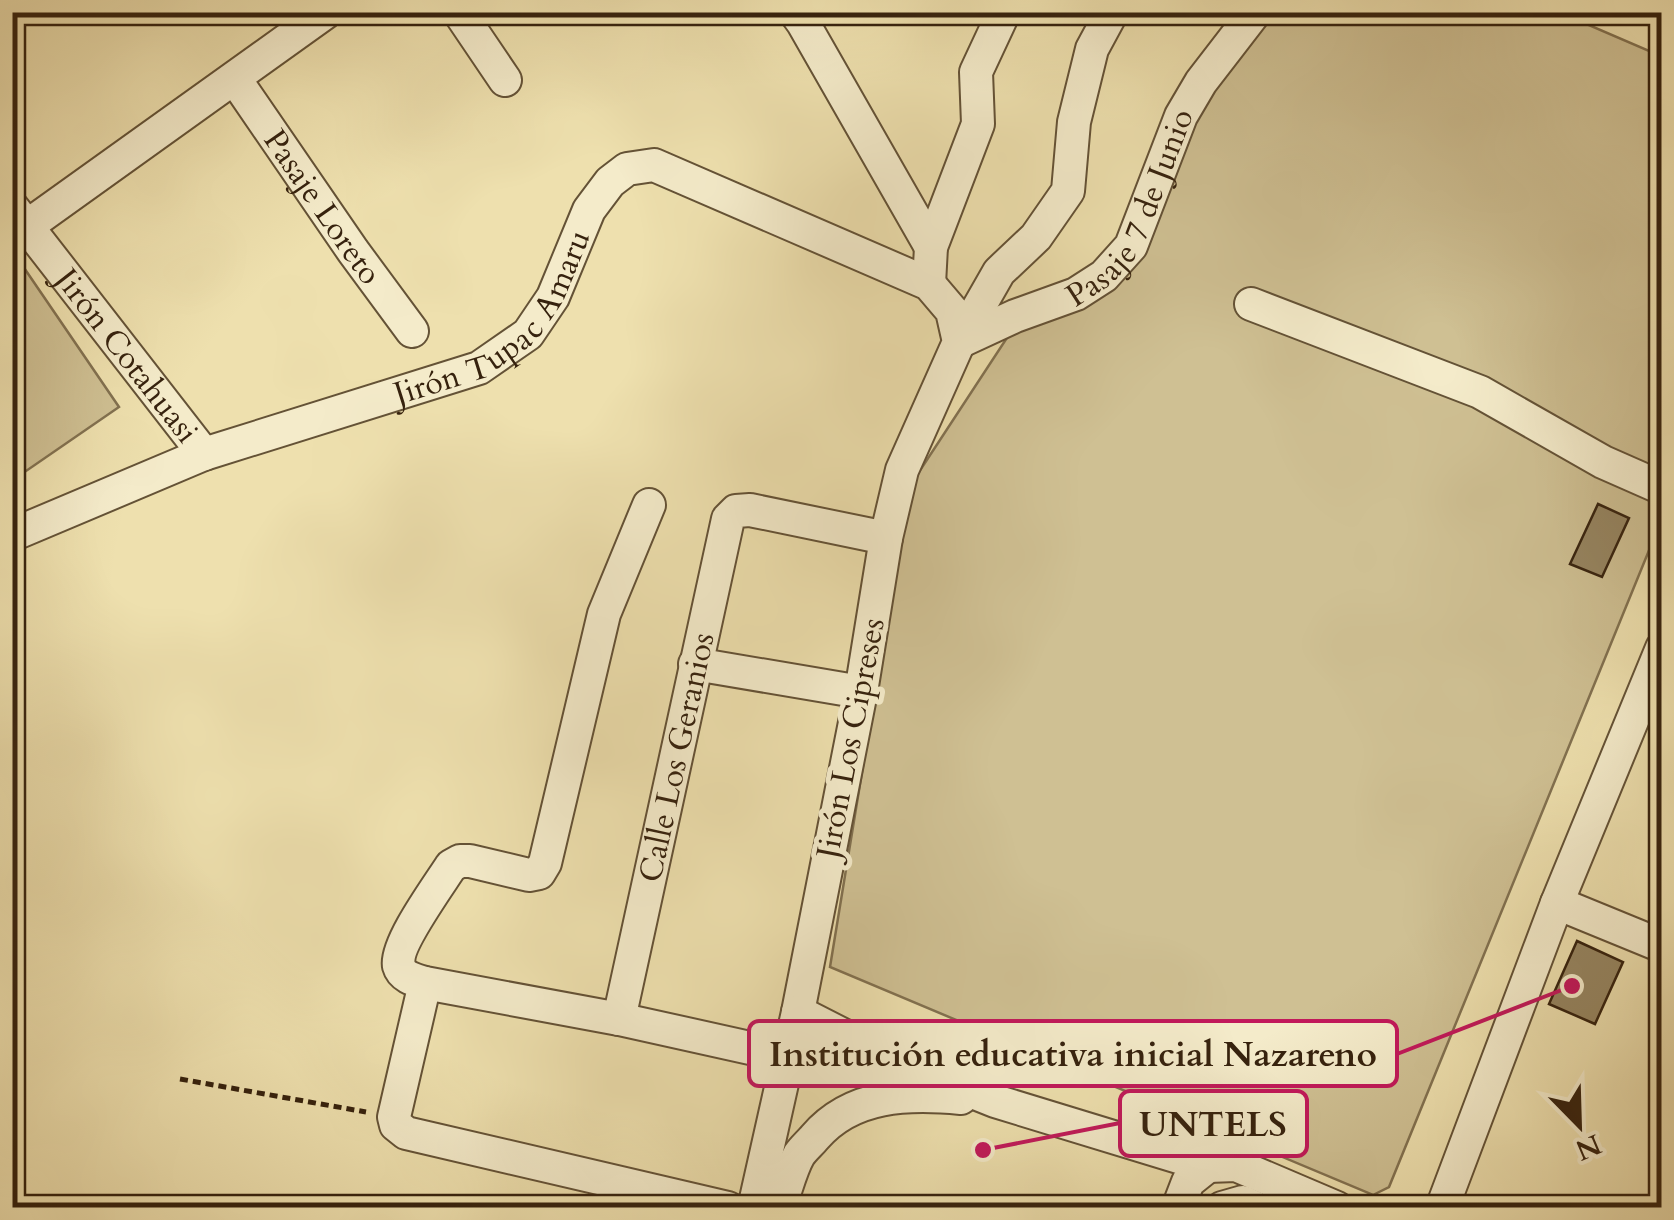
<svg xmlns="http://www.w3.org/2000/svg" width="1674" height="1220" font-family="Cardo,serif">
	<rect width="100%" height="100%" fill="#eee0ae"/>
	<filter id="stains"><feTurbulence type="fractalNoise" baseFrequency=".002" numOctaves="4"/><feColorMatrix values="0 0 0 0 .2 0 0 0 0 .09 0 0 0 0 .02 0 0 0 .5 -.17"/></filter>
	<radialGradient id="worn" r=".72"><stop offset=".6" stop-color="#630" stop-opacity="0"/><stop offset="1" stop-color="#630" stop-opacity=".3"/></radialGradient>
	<g fill="#cfc093" stroke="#827150" stroke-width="2.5">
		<path d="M1262,13H1561L1661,56V521L1389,1187L1373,1195L830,967L907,498L915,478L1016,324L1087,298L1185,123Z"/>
		<path d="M18,259L119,407L13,480L12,263Z"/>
	</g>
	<g fill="#968561" stroke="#36220e" stroke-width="2.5">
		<path d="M1598,504L1629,518L1602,577L1570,564Z"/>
		<path d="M1577,941L1623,962L1595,1024L1549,1004Z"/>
	</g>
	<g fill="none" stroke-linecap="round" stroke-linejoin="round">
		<g stroke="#645236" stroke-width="36">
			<g id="minor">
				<path d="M459,12L505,80"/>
				<path d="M795,12L803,23L931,247"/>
				<path id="s1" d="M235,79L353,251L412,331"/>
				<path id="s2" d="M12,207L204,454"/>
				<path d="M12,237L326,12"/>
				<path d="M929,284L931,247L978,124L976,72L1004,12"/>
				<path d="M1251,304L1480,392L1603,462L1662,488"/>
				<path id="s3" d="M959,342L1015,316L1076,294L1104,276L1131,246L1181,116L1201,82L1255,12"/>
				<path d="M959,342L999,272L1036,237L1068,191L1074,122L1092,49L1112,12"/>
				<path d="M649,505L604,614L545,863L539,873L529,875L470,861H460L451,866C439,885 394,946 399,966C402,977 415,980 425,983L619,1019L786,1056"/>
				<path id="s4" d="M12,535L204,454L479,368L528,334L553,297L589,210L610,182L627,169L654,165L929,284L952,311L959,342L902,470L886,538L861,692L798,1012L754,1208"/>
				<path d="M695,664L861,692"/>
				<path d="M1557,903L1662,946"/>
				<path d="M425,983L394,1117L396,1125L406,1133L728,1208"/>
				<path d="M798,1012L890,1059L995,1101L1208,1166L1236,1165L1337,1208"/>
				<path id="s5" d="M619,1019L728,519L736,511L750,510L886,538"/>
				<path d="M779,1208C786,1191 790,1171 799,1155C803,1149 810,1143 815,1137C852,1094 908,1093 961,1098"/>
				<path d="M1178,1208L1188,1182L1208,1166"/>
				<path d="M1222,1208L1243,1202L1256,1208"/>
				<path d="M1442,1208L1557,903L1662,648"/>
			</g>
		</g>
		<path stroke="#36220e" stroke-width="5" stroke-dasharray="8 5" stroke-linecap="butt" d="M180,1079L366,1112"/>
		<use href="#minor" stroke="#f4ebca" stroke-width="32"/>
	</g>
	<g text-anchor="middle" stroke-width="10" stroke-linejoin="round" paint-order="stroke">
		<g font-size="32" fill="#36220e" stroke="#f4ebca">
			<text dy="11" stroke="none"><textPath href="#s3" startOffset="232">Pasaje 7 de Junio</textPath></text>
			<text dy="11" stroke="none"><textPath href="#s1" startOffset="155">Pasaje Loreto</textPath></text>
			<text dy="11" stroke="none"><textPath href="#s4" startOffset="540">Jirón Tupac Amaru</textPath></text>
			<text dy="11" stroke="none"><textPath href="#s2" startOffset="188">Jirón Cotahuasi</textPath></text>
			<text transform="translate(850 738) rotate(-79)" y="11">Jirón Los Cipreses</text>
			<text dy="11" stroke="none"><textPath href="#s5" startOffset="268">Calle Los Geranios</textPath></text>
		</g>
	</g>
	<path fill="none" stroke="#c2185b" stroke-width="4" d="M1572 986L1397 1054M983 1150L1120 1123"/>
	<g fill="#c2185b" stroke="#f4ebca" stroke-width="4">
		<circle cx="1572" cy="986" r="10"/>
		<circle cx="983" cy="1150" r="10"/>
	</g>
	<g fill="#f4ebca" stroke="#c2185b" stroke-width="4">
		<rect x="749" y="1021" width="648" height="65" rx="10"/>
		<rect x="1120" y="1091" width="187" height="65" rx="10"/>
	</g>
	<g font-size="35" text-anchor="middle" font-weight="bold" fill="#36220e">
		<text x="1073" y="1066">Institución educativa inicial Nazareno</text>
		<text x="1213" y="1136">UNTELS</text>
	</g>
	<rect width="1674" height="1220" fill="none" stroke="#eee0ae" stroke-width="50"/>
	<rect x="15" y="15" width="1644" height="1190" fill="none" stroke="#36220e" stroke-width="5"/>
	<rect x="25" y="25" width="1624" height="1170" fill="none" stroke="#36220e" stroke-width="2.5"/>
	<g transform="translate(1579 1125) rotate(157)" stroke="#f4ebca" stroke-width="8" paint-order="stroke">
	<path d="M0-8L18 38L0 25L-18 38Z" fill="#36220e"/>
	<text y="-15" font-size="28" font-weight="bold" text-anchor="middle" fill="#36220e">N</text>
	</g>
	<rect width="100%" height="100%" filter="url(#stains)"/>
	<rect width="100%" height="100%" fill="url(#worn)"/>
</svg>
